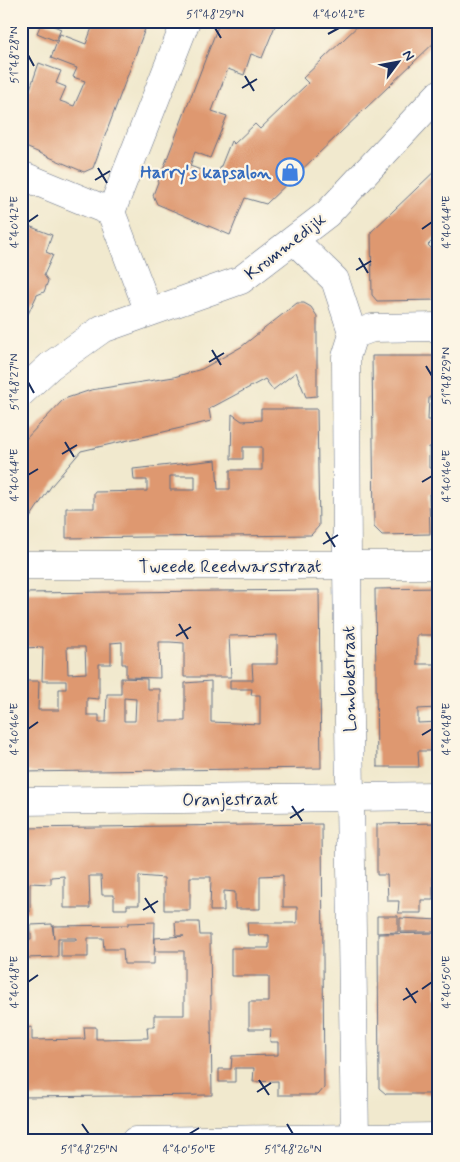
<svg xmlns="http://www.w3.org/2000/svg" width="460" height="1162" font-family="Mynerve,sans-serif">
	<rect width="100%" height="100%" fill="#fcf5e5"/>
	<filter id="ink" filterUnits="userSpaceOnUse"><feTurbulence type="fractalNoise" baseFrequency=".02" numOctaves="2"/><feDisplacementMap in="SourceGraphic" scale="10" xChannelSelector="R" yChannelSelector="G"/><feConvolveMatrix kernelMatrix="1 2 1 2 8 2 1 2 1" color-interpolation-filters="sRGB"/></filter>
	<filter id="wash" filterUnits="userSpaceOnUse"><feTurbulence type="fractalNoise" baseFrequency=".0096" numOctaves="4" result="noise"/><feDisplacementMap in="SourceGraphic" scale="20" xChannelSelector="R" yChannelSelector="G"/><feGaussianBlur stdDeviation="1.12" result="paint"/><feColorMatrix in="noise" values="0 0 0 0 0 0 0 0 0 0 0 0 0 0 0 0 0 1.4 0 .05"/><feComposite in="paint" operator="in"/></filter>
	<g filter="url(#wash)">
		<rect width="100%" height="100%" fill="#f1e9ce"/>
		<g id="blocks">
			<g fill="#de986f" fill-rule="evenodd">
				<path d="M42,21L61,29L56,41L37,33Z"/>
				<path d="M84,21H148L93,168L84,172L21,145V84L30,89L39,63L55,69L61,71L56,83L66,87L60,101L74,106L85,81L73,77L77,68L51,58L60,34L86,44L93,25Z"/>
				<path d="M220,21H277L262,58L251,54L244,75L228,69L212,111L227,116L210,158L195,152L190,166L217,176L231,141L234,144L255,124L260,129L308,83L303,78L363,21H439V38L266,204L245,198L230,235L157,204L153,195Z"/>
				<path d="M439,167V234L428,245L432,249L437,250L439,300L377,301L372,295L371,232Z"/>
				<path d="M21,223L52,235L46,252L53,255L44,275L48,281L44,292L37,295L28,314L21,311Z"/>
				<path d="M297,303H304L311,307L317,316V396L306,397L296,372L273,390L265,379L209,409L211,421L81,451L52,485L21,531V444L64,399L91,390L174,377L202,369L241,347Z"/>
				<path d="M372,356H439V397H429L428,420H439V446L429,447V468H439V494H429L430,534L382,535L374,527Z"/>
				<path d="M261,409H317L319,526L311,535L66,538V508H94V492L147,491V480H134L133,469L216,460L218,489H230V470H262V447H243V459H231L232,414L242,421L261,420ZM170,476H195V490H170Z"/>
				<path d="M439,588V621H433V635H417V664H439L437,708L418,709V723L439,722V751H418L419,767H377L375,589Z"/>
				<path d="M319,590L321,768L21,772V593ZM277,635V664H252L253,680H230V689H252L251,695H260V724L211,722V681L185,683V721H160V689H147V679L121,678V694H107L106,722H99V715H87V698L99,699V664H111V643L122,642V664H126V677L160,678L159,642H170L184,643V677H231L229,636ZM43,647L42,681H66V689H59V710H38L39,681H25L24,648ZM67,647H85L86,673L68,674ZM124,698L136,699L135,721H124Z"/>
				<path d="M439,823V875H433V900H421V913H398L399,901H388L387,875H377V824Z"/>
				<path d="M322,824L324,1088L318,1095H278V1081L253,1082L254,1068H235V1082H219V1069H231L232,1056L278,1055V1042H270L271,1029H249V1002H269V976H231V948H269V935H248L247,923H297V907H283V875L260,876V909H235V892L224,891V911H210L211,877H190V910H164V878L139,876V905H127V909H114V895H102L101,876H89L90,908H64V876L51,877V884L30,883V912H21V828Z"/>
				<path d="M377,916H398V932L377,933Z"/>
				<path d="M400,918L439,920V932H400Z"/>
				<path d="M155,922L154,964H124L123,949H104L103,938H88V957H61V940H76V938H58V957L25,958V939H21V927H29V939H31V925L52,924L54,939L53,926L128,925V923Z"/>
				<path d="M175,922H199L200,935H210L212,1095L21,1097V1032H26V1028L32,1027V1040L85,1039L84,1027H96V1039L148,1038L147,1027H154V1015H184V951H155V938L184,936H176Z"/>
				<path d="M436,933L435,946H439L436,987V999H439V1025H437L439,1094H386L379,1088L378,934Z"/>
			</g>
		</g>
	</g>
	<g filter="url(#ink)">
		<use href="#blocks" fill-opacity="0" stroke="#667085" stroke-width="1"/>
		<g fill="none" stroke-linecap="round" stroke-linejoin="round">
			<g stroke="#667085" stroke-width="29">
				<path id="pedestrian" d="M347,566L350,798"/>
			</g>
			<g stroke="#667085" stroke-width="29">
				<g id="minor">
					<path d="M21,175L111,212"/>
					<path d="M295,241L335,280L353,335L346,357L347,566"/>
					<path d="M149,312L111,212L186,21"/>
					<path d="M353,335L372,328L439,327"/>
					<path d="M21,565H439"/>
					<path d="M350,798L355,1139"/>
					<path d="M21,801L439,796"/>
					<path d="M135,1141L439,1137"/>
				</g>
			</g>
			<g stroke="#667085" stroke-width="29">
				<path id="tertiary" d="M21,393L50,366L102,329L241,280L327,214L439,94"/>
			</g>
			<use href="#pedestrian" stroke="#fff" stroke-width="28"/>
			<use href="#minor" stroke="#fff" stroke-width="28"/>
			<use href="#tertiary" stroke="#fff" stroke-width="28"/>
		</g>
	</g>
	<path fill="none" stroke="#1b2f5e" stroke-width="2" d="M215,28L221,38M328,34L339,28M28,55L34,66M245,76L254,91M242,88L257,79M98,168L107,183M95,180L110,171M28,222L38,215M422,229L432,222M359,258L368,273M356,270L371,261M212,350L221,365M209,362L224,353M426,366L432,376M28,382L34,393M65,442L74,457M62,454L77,445M28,475L38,469M422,482L432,476M326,532L335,547M323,544L338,535M179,624L188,639M176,636L191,627M28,729L38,722M422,735L432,729M292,806L302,821M290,818L304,809M145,898L155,913M143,910L158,901M28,982L38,975M406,988L416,1003M422,989L432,982M403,1000L418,991M259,1080L269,1095M257,1092L271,1083M82,1124L89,1134M287,1124L293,1134M189,1134L199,1128"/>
	<defs>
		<g id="shop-ring" transform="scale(1.4375)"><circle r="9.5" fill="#fcf5e5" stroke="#3f7fe0" stroke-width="1.5"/><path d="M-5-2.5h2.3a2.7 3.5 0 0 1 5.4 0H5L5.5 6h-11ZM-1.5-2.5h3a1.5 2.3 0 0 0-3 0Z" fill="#3f7fe0"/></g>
	</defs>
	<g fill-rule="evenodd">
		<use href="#shop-ring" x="290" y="172"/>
	</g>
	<g text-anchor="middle" stroke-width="4.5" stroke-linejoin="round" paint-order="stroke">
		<g font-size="18" font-weight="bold" fill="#366cbe" stroke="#fcf5e5" text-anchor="end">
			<text x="271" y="178">Harry's kapsalon</text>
		</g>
		<g font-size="18" fill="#1b2f5e" stroke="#fcf5e5">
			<text transform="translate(285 246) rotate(-38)" y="6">Krommedijk</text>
			<text x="230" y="572">Tweede Reedwarsstraat</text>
			<text transform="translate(349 679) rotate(-91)" y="6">Lombokstraat</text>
			<text transform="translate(230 799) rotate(-1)" y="6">Oranjestraat</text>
		</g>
	</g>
	<rect width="460" height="1162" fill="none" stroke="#fcf5e5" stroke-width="55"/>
	<g transform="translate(398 62) rotate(58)" stroke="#fcf5e5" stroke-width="4" paint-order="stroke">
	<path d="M0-4L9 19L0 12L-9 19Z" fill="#1b2f5e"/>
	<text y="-8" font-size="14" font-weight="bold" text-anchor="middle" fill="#1b2f5e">N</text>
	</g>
	<rect x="28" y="28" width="404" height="1106" fill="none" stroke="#1b2f5e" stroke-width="2"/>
	<g font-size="12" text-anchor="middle" fill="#1b2f5e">
		<text x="215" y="18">51°48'29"N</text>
		<text x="339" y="18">4°40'42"E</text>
		<text transform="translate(14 55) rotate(-90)" y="4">51°48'28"N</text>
		<text transform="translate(14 222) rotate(-90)" y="4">4°40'42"E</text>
		<text transform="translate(446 222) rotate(-90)" y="4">4°40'44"E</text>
		<text transform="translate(446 376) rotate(-90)" y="4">51°48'29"N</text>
		<text transform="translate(14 382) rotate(-90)" y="4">51°48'27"N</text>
		<text transform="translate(14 475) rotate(-90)" y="4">4°40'44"E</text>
		<text transform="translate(446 476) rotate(-90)" y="4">4°40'46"E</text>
		<text transform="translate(14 729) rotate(-90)" y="4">4°40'46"E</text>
		<text transform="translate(446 729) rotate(-90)" y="4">4°40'48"E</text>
		<text transform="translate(14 982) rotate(-90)" y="4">4°40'48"E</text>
		<text transform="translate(446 982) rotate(-90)" y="4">4°40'50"E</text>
		<text x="89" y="1153">51°48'25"N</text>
		<text x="189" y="1153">4°40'50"E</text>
		<text x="293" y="1153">51°48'26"N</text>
	</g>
</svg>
